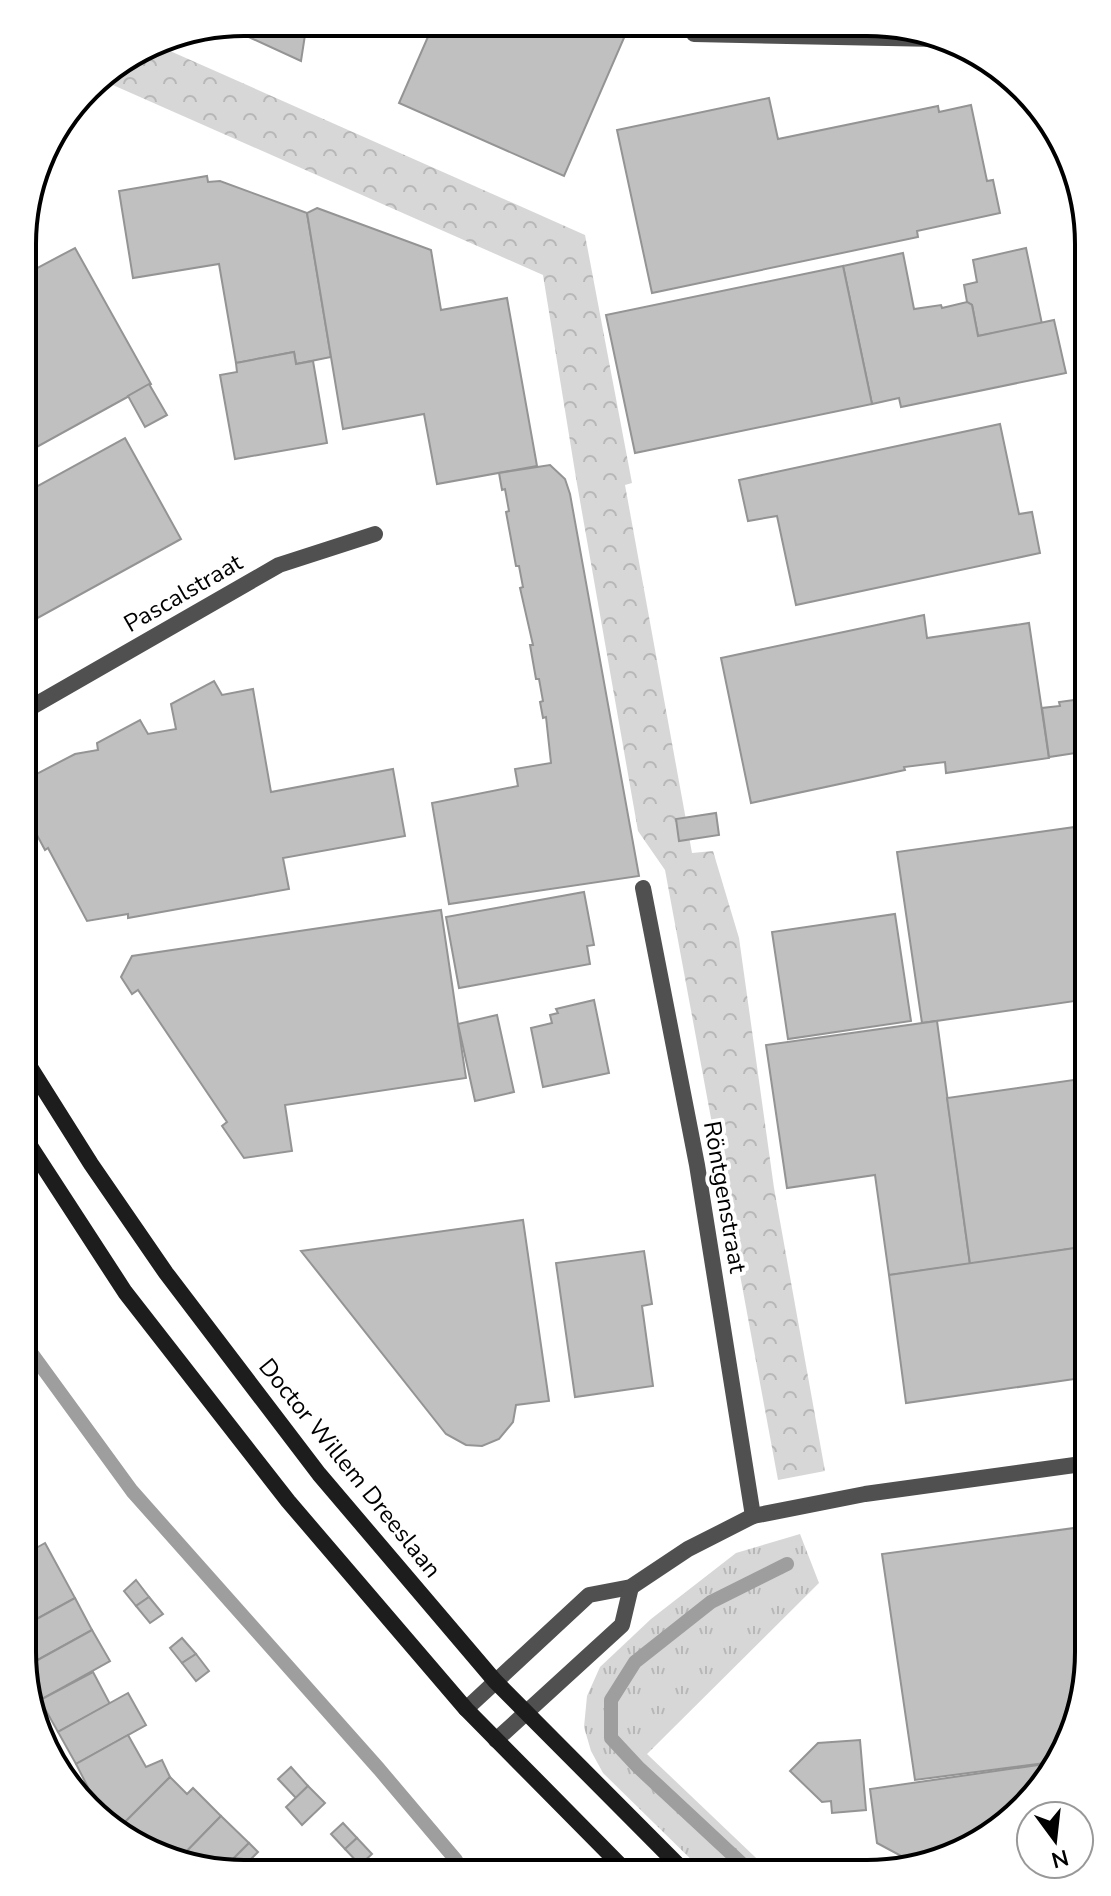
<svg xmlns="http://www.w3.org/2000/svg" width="1111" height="1896" font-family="'Nunito Sans',sans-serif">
	<defs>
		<pattern id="grass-tufts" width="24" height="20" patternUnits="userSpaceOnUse" patternTransform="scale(2)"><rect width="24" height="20" fill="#d7d7d7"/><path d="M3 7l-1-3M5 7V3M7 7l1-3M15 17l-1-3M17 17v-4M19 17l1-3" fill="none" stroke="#b7b7b7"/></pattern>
		<pattern id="forest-crowns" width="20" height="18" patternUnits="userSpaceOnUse" patternTransform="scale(2)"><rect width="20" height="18" fill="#d7d7d7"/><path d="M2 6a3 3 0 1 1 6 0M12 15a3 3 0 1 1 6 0" fill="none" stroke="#b7b7b7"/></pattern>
	</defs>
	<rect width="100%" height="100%" fill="#fff"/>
	<path fill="url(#grass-tufts)" d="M800,1534L819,1583L647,1754L773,1874H706L603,1773L591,1751L584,1727L587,1696L600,1667L651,1619L736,1553Z"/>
	<path fill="url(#forest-crowns)" d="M152,43L585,235L632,483L625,485L692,853L713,851L739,938L774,1188L825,1471L778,1480L665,870L638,831L576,478L543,275L97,78Z"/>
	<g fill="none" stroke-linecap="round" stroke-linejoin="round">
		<g stroke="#9e9e9e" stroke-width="14">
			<path d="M22,1340L132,1491L379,1769L456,1860"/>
			<path d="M753,1874L638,1767L611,1738V1700L635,1662L711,1602L787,1564"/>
		</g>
	</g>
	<g fill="#c0c0c0" stroke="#949494" stroke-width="2">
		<path d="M244,22H307L301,61L225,26Z"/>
		<path d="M434,23L630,24L564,176L399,103Z"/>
		<path d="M769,98L778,139L938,106L939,112L971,105L987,181L993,180L1000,213L917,231L918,237L652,293L617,130Z"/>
		<path d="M207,176L208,182L220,181L307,213L331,357L296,364L294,352L236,363L219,264L133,278L119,191Z"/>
		<path d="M317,208L431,250L441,310L507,298L537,466L437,484L424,414L343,429L307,213Z"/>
		<path d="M75,248L151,384L24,454V275Z"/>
		<path d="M1026,248L1042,324L978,336L972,305L967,302L964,285L977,282L973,260Z"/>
		<path d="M903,253L914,309L941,305L942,308L967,302L972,305L978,336L1054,320L1066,373L901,407L899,398L872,404L843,266Z"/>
		<path d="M843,266L872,404L635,453L606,315Z"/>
		<path d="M294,352L296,364L313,361L327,443L235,459L220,375L237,372L236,363Z"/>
		<path d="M149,384L167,415L145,427L128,396Z"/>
		<path d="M1000,424L1019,514L1032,512L1040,553L796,605L777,516L748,521L739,480Z"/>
		<path d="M125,438L181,539L23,626V494Z"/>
		<path d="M550,465L565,479L570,494L639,876L449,904L432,803L518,786L515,769L551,763L546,717L543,718L540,702L543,701L539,679H536L530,645H533L520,588L523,587L519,566H516L506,512L509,511L505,489L502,490L499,473Z"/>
		<path d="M924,615L927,638L1029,623L1049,758L946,773L945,762L904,767L905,770L751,803L721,658Z"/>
		<path d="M214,681L222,695L253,689L271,792L393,769L405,836L283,858L289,889L128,918V914L87,921L48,848L45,850L23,809V781L75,754L98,750L97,743L140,720L148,734L176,729L171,704Z"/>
		<path d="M1089,698V751L1049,757L1042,708L1060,706L1059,702Z"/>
		<path d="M716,813L719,835L679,841L676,819Z"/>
		<path d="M1089,825V999L922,1023L897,852Z"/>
		<path d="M584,892L594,945L587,946L590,964L459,988L446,917Z"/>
		<path d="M441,910L466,1078L285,1105L292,1151L244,1158L222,1126L227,1122L138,990L132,994L121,977L132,956Z"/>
		<path d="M895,914L911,1021L788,1039L772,932Z"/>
		<path d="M594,1000L609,1073L543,1087L531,1028L552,1023L550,1015L558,1013L556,1009Z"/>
		<path d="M497,1015L514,1092L475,1101L458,1024Z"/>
		<path d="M937,1021L970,1264L889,1275L875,1175L787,1188L766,1045Z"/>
		<path d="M1089,1061V1103L1087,1104L1089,1246L970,1264L947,1098L1081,1079L1078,1062Z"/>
		<path d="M523,1220L549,1401L516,1405L513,1422L499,1439L482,1446L466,1445L446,1434L301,1251Z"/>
		<path d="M1089,1246V1377L906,1403L889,1275Z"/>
		<path d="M644,1251L652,1304L642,1306L653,1386L575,1397L556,1263Z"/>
		<path d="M1089,1526L1088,1667L1053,1762L915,1780L882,1554Z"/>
		<path d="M45,1543L75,1598L22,1627V1556Z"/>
		<path d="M136,1580L149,1597L136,1606L124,1591Z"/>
		<path d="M149,1597L163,1614L150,1623L136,1606Z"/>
		<path d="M75,1598L92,1630L25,1667L22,1627Z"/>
		<path d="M92,1630L110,1661L40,1700L25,1667Z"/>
		<path d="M182,1638L196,1654L182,1663L170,1648Z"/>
		<path d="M196,1654L209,1671L196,1681L182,1663Z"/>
		<path d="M93,1672L110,1704L58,1732L40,1700Z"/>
		<path d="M128,1693L146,1725L76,1764L58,1732Z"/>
		<path d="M128,1735L146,1767L162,1760L170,1777L121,1826L94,1799L76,1764Z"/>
		<path d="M860,1740L866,1810L832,1813L831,1801L822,1802L790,1771L818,1743Z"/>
		<path d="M1052,1763L1043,1787L952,1857L916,1864L877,1843L870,1789Z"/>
		<path d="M291,1767L308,1786L296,1798L278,1779Z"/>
		<path d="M170,1777L187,1794L193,1788L221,1816L180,1858L134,1839L121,1826Z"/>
		<path d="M308,1786L325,1803L302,1825L286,1807Z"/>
		<path d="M221,1816L249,1843L220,1872L180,1858Z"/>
		<path d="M343,1823L357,1838L345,1849L331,1834Z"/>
		<path d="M357,1838L372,1854L360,1865L345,1849Z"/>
		<path d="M249,1843L258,1852L245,1865L252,1872H220Z"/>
	</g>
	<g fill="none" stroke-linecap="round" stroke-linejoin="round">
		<path stroke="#505050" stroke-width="16" d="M694,34L938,39"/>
		<g stroke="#505050" stroke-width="16">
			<path d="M23,712L279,565L375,534"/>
			<path d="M643,888L697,1165L753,1516"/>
			<path d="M466,1709L589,1595L631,1587L688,1549L753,1516L865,1494L1089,1463"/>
			<path d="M496,1740L622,1625L631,1587"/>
		</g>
		<g stroke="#1d1d1d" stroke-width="16">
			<path d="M23,1056L91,1164L166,1273L319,1474L495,1681L686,1873"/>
			<path d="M23,1135L125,1292L288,1501L466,1709L628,1873"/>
		</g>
	</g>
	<g text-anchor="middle" stroke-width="8" stroke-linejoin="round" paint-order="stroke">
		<g font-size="24" fill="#000" stroke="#fff">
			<text transform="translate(183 593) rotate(-30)" y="8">Pascalstraat</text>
			<text transform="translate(725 1197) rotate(80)" y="8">Röntgenstraat</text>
			<text transform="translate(350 1468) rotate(51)" y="8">Doctor Willem Dreeslaan</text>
		</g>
	</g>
	<path d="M0 0H1111V1896H0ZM244 36H867A208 208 0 0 1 1075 244V1652A208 208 0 0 1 867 1860H244A208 208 0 0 1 36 1652V244A208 208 0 0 1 244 36Z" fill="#fff" fill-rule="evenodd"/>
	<path fill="none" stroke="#000" stroke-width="4" d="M244 36H867A208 208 0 0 1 1075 244V1652A208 208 0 0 1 867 1860H244A208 208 0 0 1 36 1652V244A208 208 0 0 1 244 36Z"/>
	<g transform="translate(1055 1840) rotate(165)"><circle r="38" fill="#ffffff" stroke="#999999" stroke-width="2"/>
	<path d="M0-6L14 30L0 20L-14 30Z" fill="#000000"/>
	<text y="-12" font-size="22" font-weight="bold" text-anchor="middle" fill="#000000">N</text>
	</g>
</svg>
